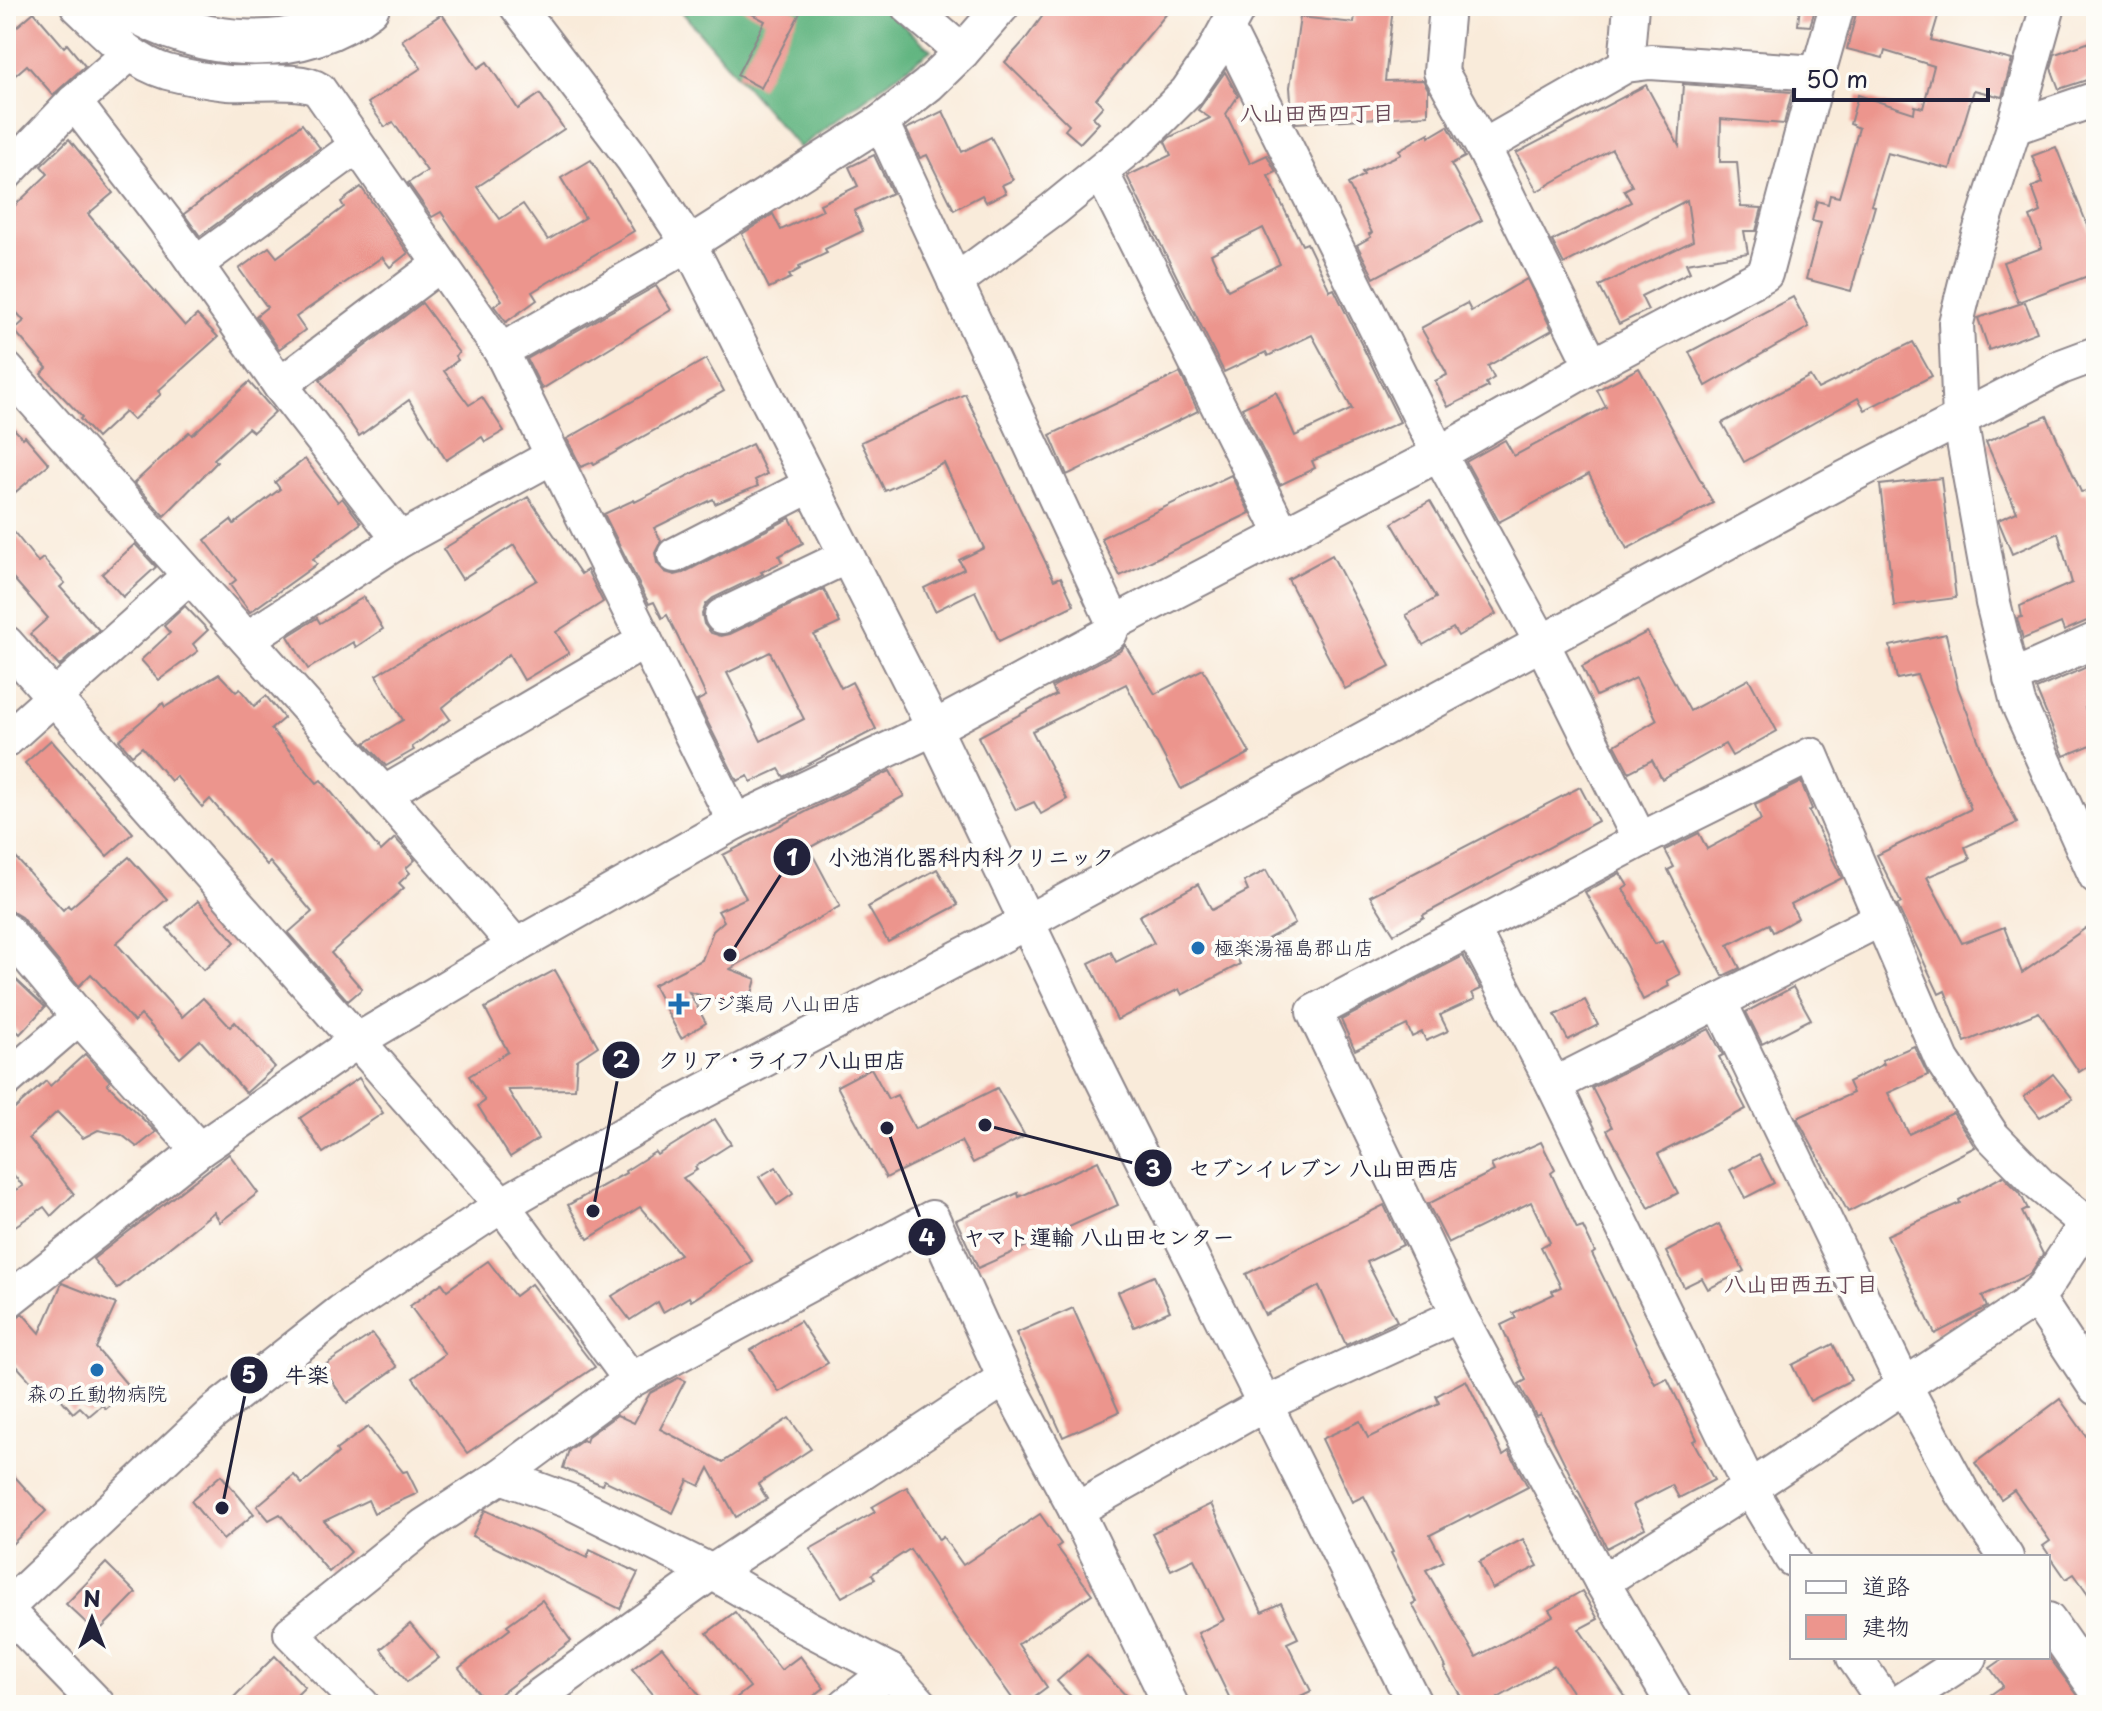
<svg xmlns="http://www.w3.org/2000/svg" width="2102" height="1711" font-family="'Playpen Sans','Klee One',sans-serif">
	<rect width="100%" height="100%" fill="#fdfcf7"/>
	<filter id="ink" filterUnits="userSpaceOnUse"><feTurbulence type="fractalNoise" baseFrequency=".0125" numOctaves="2"/><feDisplacementMap in="SourceGraphic" scale="16" xChannelSelector="R" yChannelSelector="G"/><feConvolveMatrix kernelMatrix="1 2 1 2 8 2 1 2 1" color-interpolation-filters="sRGB"/></filter>
	<filter id="wash" filterUnits="userSpaceOnUse"><feTurbulence type="fractalNoise" baseFrequency=".006" numOctaves="4" result="noise"/><feDisplacementMap in="SourceGraphic" scale="32" xChannelSelector="R" yChannelSelector="G"/><feGaussianBlur stdDeviation="1.8" result="paint"/><feColorMatrix in="noise" values="0 0 0 0 0 0 0 0 0 0 0 0 0 0 0 0 0 1.4 0 .05"/><feComposite in="paint" operator="in"/></filter>
	<g filter="url(#wash)">
		<rect width="100%" height="100%" fill="#f9ebda"/>
		<path fill="#62b581" stroke="#426c5e" stroke-width="2" d="M687,6H881L931,50L799,148L682,12Z"/>
		<g id="blocks">
			<g fill="#ec958d" fill-rule="evenodd">
				<path d="M737,6H787L800,13L761,88L737,75L765,21Z"/>
				<path d="M1050,6H1173L1096,99L1103,106L1093,117L1099,123L1080,143L1065,130L1069,125L1005,62L1024,41Z"/>
				<path d="M1356,6H1393L1385,81L1423,80L1428,89V115L1296,123L1292,115L1290,87L1300,17L1354,23Z"/>
				<path d="M1800,6H1816L1810,26L1798,25Z"/>
				<path d="M1858,6H1941L1931,40L2012,60L2002,97L1974,90L1950,169L1887,153L1871,205L1875,206L1851,291L1806,279L1821,223L1812,221L1817,201L1828,204L1830,195L1839,197L1859,128L1850,124L1858,95L1914,113L1915,106L1923,108L1934,66L1885,51L1883,58L1847,49Z"/>
				<path d="M34,12L64,47L67,44L85,66L53,95L27,65L6,83V36Z"/>
				<path d="M442,14L478,68L487,62L518,109L540,94L564,129L477,187L500,219L523,204L548,240L585,218L561,178L591,160L634,231L532,292L537,300L506,322L494,306L502,300L441,212L432,217L408,183L427,171L393,122L385,127L368,103L421,68L402,40Z"/>
				<path d="M2096,40V77L2059,89L2051,68L2055,54Z"/>
				<path d="M1225,72L1238,96L1226,114L1250,163L1267,155L1276,172L1268,176L1302,245L1307,243L1330,291L1334,289L1400,422L1312,461L1315,468L1280,485L1242,408L1276,392L1295,436L1352,409L1312,335L1268,356L1266,352L1224,372L1127,176L1171,155L1165,142L1170,137L1210,118L1198,110ZM1263,228L1280,264L1228,290L1211,254Z"/>
				<path d="M1683,84L1792,92L1784,124L1721,119L1720,162H1737L1741,207L1762,208L1756,231H1744L1748,253L1686,263L1690,272L1641,296L1648,310L1619,324L1599,286L1693,241L1687,200L1564,264L1552,241L1631,202L1624,190L1632,186L1612,149L1537,191L1516,153L1646,85L1679,146Z"/>
				<path d="M943,111L962,152L991,137L1013,180L1002,185L1006,193L986,202L982,195L954,210L927,155L920,158L906,129Z"/>
				<path d="M302,124L320,148L200,236L184,214Z"/>
				<path d="M1448,126L1465,157L1451,164L1482,220L1374,278L1357,245L1371,237L1369,234L1372,233L1348,184L1364,175L1362,172L1401,154L1399,150L1429,133V137Z"/>
				<path d="M69,139L113,193L88,214L185,326L197,315L218,337L158,391L161,394L133,420L125,412L97,438L80,419L82,417L41,374L47,368L14,330L24,321L6,300V214L48,174L41,166Z"/>
				<path d="M2056,147L2096,247V273L2018,302L2003,262L2042,248L2030,217L2041,212L2032,187L2043,183L2032,156Z"/>
				<path d="M874,155L892,193L854,211L863,231L825,249L827,253L799,266L800,269L789,275L791,278L769,288L742,234L773,214L781,230L823,210L820,204L858,186L849,167Z"/>
				<path d="M361,187L408,253L390,267L382,257L296,317L305,330L279,349L256,316L267,307L239,269L269,247L277,257L344,207L341,202Z"/>
				<path d="M1527,279L1552,330L1488,366L1494,378L1486,383L1488,387L1448,407L1435,381L1447,375L1446,372L1421,328L1467,303L1471,311Z"/>
				<path d="M656,286L671,310L542,389L527,359Z"/>
				<path d="M1793,297L1809,327L1706,386L1689,352Z"/>
				<path d="M2025,302L2037,332L1989,350L1978,318Z"/>
				<path d="M422,303L459,353L455,356L458,360L444,371L469,405L482,397L504,431L485,442L482,437L446,460L409,400L359,436L320,380Z"/>
				<path d="M1913,342L1932,376L1865,410L1858,398L1744,462L1722,423L1810,376L1818,389Z"/>
				<path d="M706,359L724,391L594,464L593,462L581,467L567,439Z"/>
				<path d="M1639,368L1713,503L1627,549L1589,474L1499,522L1466,462L1505,440L1514,456L1606,407L1597,390Z"/>
				<path d="M1180,373L1198,411L1067,475L1050,435Z"/>
				<path d="M249,382L275,412L253,432L248,428L214,459L217,462L164,516L134,483L189,432L192,435Z"/>
				<path d="M965,394L1054,580L1061,577L1074,605L999,641L975,591L935,611L924,588L964,569L959,560L984,548L944,463L885,491L861,442Z"/>
				<path d="M2047,416L2081,492L2087,491L2096,521V617L2064,631L2061,623L2023,639L2017,618L2022,617L2020,606L2072,583L2058,533L2012,554L1998,520L2017,512L1986,442Z"/>
				<path d="M6,421L23,438L25,436L49,464L6,500Z"/>
				<path d="M752,444L767,474L755,480L758,486L715,504L713,499L654,528L661,541L655,553L657,563L665,572L675,575L683,573L790,518L803,543L779,556L782,562L761,572L763,574L713,598L706,604L702,614L704,624L711,633L721,636L730,634L824,589L840,623L814,635L841,688L852,682L876,729L784,777L779,769L751,782L748,776L737,781L697,701L706,696L695,672L667,615L662,618L654,602L649,604L604,514L634,500L635,502ZM770,652L804,719L761,741L727,673Z"/>
				<path d="M305,459L338,502L342,498L361,523L313,559L317,564L250,612L230,585L236,580L205,540L231,520L234,524L280,489L275,482Z"/>
				<path d="M1231,475L1250,513L1120,576L1101,538Z"/>
				<path d="M1941,478L1956,598L1894,606L1880,485Z"/>
				<path d="M528,497L581,574L587,570L603,602L556,632L569,653L524,680L509,654L442,708L450,719L412,747L414,750L386,766L365,743L403,720L376,675L537,580L514,545L462,579L443,549Z"/>
				<path d="M1430,501L1496,614L1458,636L1453,628L1423,645L1406,615L1436,598L1392,523Z"/>
				<path d="M6,522L38,562L43,558L65,583L60,587L99,630L59,666L30,634L48,618L6,570Z"/>
				<path d="M135,544L156,567L123,597L102,574Z"/>
				<path d="M1332,555L1390,666L1345,689L1288,579Z"/>
				<path d="M364,597L383,629L356,647L353,642L308,669L288,636L317,618L320,623Z"/>
				<path d="M185,606L208,630L193,644L198,651L159,680L141,660L170,633L164,626Z"/>
				<path d="M1647,632L1690,711L1749,679L1777,731L1732,756L1725,744L1662,779L1652,760L1629,772L1615,745L1657,720L1636,678L1596,696L1582,666Z"/>
				<path d="M1946,634L1958,688L1987,763L2017,823L1965,847L1970,859L1927,877L1962,943L2004,927L2022,973L2086,928L2096,943V1061L2079,1072L2039,1012L1965,1042L1945,991L1939,994L1897,905L1901,903L1877,855L1971,809L1917,675L1897,679L1890,646Z"/>
				<path d="M1125,645L1155,694L1203,669L1250,753L1181,789L1126,684L1032,731L1067,799L1041,814L1034,802L1016,810L978,737L1056,695L1052,687L1120,651Z"/>
				<path d="M2096,663V703L2085,708L2096,735V743L2064,756L2036,689Z"/>
				<path d="M219,674L236,692L240,689L254,706L266,696L284,718L271,729L317,783L321,780L381,851L395,838L415,860L406,868L410,873L399,883L404,888L331,953L362,989L348,1001L288,933L312,912L270,862L267,865L210,799L202,807L176,776L171,781L142,747L132,755L119,740L163,703L165,707Z"/>
				<path d="M51,740L133,833L107,856L25,763Z"/>
				<path d="M890,771L904,796L809,848L840,906L730,969L756,979L748,1008L689,992L706,1023L681,1038L653,985L702,960L713,931L724,921L718,911L746,898L723,855L817,806Z"/>
				<path d="M1801,782L1812,809L1809,811L1842,878L1791,904L1798,918L1773,932L1769,924L1728,945L1740,968L1723,976L1668,870L1674,867L1665,850L1699,833L1707,849L1761,820L1755,805Z"/>
				<path d="M1580,787L1598,821L1423,915L1424,917L1394,934L1370,896Z"/>
				<path d="M6,847L63,910L68,905L70,908L129,857L167,899L116,943L182,1017L203,998L230,1027L235,1022L275,1067L246,1093L200,1040L180,1058L141,1015L134,1022L91,974L79,986L21,917L6,908Z"/>
				<path d="M937,869L958,905L888,942L868,907Z"/>
				<path d="M1266,870L1295,924L1236,956L1240,964L1182,995L1179,989L1117,1020L1089,963L1111,952L1116,962L1154,943L1139,916L1198,884L1212,910L1248,891L1244,882Z"/>
				<path d="M1620,873L1628,886L1623,889L1655,944L1662,941L1680,974L1667,981L1669,986L1643,1000L1626,965L1585,892Z"/>
				<path d="M198,901L235,942L204,970L167,928Z"/>
				<path d="M1463,956L1481,989L1472,993L1475,999L1440,1015L1448,1031L1426,1041L1422,1032L1412,1037L1407,1025L1355,1050L1341,1020Z"/>
				<path d="M6,970L45,1007L20,1034L6,1021Z"/>
				<path d="M555,970L598,1046L577,1060L575,1089L508,1090L538,1139L510,1157L478,1106L485,1101L469,1076L508,1052L485,1008Z"/>
				<path d="M1793,987L1811,1019L1762,1044L1746,1012Z"/>
				<path d="M1585,1000L1598,1025L1568,1040L1555,1015Z"/>
				<path d="M1709,1029L1723,1055L1719,1057L1746,1109L1658,1154L1678,1193L1649,1208L1607,1130L1612,1127L1592,1088Z"/>
				<path d="M1914,1046L1928,1075L1888,1093L1909,1134L1953,1113L1975,1147L1848,1212L1797,1118L1853,1093L1848,1082L1884,1064L1882,1060Z"/>
				<path d="M85,1054L110,1081L107,1084L156,1132L137,1147L122,1135L98,1130L83,1138L57,1112L29,1138L74,1194L51,1216L44,1207L6,1232V1196L23,1186L6,1166V1113L8,1115L46,1081L50,1086Z"/>
				<path d="M871,1068L888,1099L897,1095L915,1129L997,1088L1025,1136L973,1163L961,1141L886,1178L837,1086Z"/>
				<path d="M2053,1074L2073,1099L2040,1117L2024,1097Z"/>
				<path d="M359,1078L383,1113L323,1153L300,1118Z"/>
				<path d="M715,1119L731,1144L695,1167L697,1170L683,1178L726,1224L752,1261L691,1301L689,1297L663,1312L658,1302L630,1320L612,1296L680,1254L640,1207L588,1239L568,1205L626,1173L625,1171L655,1152L657,1155Z"/>
				<path d="M1541,1142L1555,1170L1551,1173L1577,1229L1583,1227L1595,1252L1592,1254L1655,1384L1667,1378L1697,1439L1693,1441L1714,1480L1679,1498L1672,1485L1633,1505L1645,1528L1607,1548L1540,1414L1536,1416L1519,1384L1526,1380L1501,1325L1516,1318L1513,1313L1554,1294L1552,1291L1561,1287L1541,1247L1550,1242L1531,1202L1448,1243L1428,1204L1494,1171L1491,1165Z"/>
				<path d="M229,1154L258,1193L220,1222L214,1212L117,1289L93,1259Z"/>
				<path d="M1759,1154L1774,1183L1745,1198L1730,1170Z"/>
				<path d="M1098,1161L1118,1205L978,1268L956,1220L1018,1193L1019,1197Z"/>
				<path d="M776,1167L793,1194L777,1205L759,1177Z"/>
				<path d="M2003,1176L2020,1193L2028,1209L2022,1212L2043,1254L2030,1274L1982,1296L1987,1307L1935,1334L1887,1235L1960,1203L1959,1200Z"/>
				<path d="M1384,1205L1403,1245L1367,1262L1397,1321L1346,1345L1319,1286L1265,1315L1246,1274Z"/>
				<path d="M1719,1224L1744,1271L1708,1289L1702,1278L1684,1287L1666,1252Z"/>
				<path d="M488,1261L515,1296L531,1284L595,1367L467,1453L413,1378L445,1354L410,1306L442,1283L447,1290Z"/>
				<path d="M1154,1276L1170,1311L1134,1327L1118,1292Z"/>
				<path d="M62,1283L116,1304L96,1348L130,1388L106,1409L102,1405L89,1416L80,1407L73,1413L50,1386L42,1394L6,1354V1322L23,1314L40,1333Z"/>
				<path d="M1073,1308L1119,1412L1063,1437L1016,1333Z"/>
				<path d="M800,1321L828,1363L779,1392L751,1350Z"/>
				<path d="M372,1334L397,1367L347,1403L322,1367Z"/>
				<path d="M1833,1344L1851,1380L1810,1401L1792,1365Z"/>
				<path d="M678,1378L685,1381L660,1429L723,1462L789,1418L811,1449L758,1484L767,1499L736,1517L709,1468L700,1486L688,1480L673,1513L604,1480L602,1485L563,1468L569,1450L583,1440L586,1442L588,1436L617,1415L634,1423L650,1393Z"/>
				<path d="M1466,1380L1503,1455L1509,1451L1528,1487L1470,1517L1469,1515L1430,1535L1444,1561L1426,1570L1476,1657L1553,1616L1549,1610L1582,1591L1598,1619L1579,1629L1631,1705H1581L1554,1665L1498,1698L1503,1705H1466L1444,1668L1446,1667L1412,1604L1416,1602L1391,1553L1393,1552L1364,1496L1352,1502L1322,1439L1360,1421L1368,1438L1439,1403L1436,1396Z"/>
				<path d="M2060,1399L2096,1450V1605L2074,1574L2066,1579L2043,1546L2050,1541L2014,1490L2001,1499L1975,1463Z"/>
				<path d="M368,1427L403,1472L407,1471L418,1493L374,1513L368,1500L324,1521L351,1552L329,1572L280,1514L269,1520L257,1506L294,1475L302,1484L338,1453L336,1450Z"/>
				<path d="M6,1467L46,1511L6,1550Z"/>
				<path d="M221,1475L254,1514L223,1540L191,1501Z"/>
				<path d="M907,1487L939,1540L943,1537L963,1565L1040,1514L1061,1544L1057,1547L1092,1594L1018,1644L1047,1687L1023,1705H1017L949,1609L910,1549L872,1574L875,1579L842,1597L810,1549L875,1512L872,1507Z"/>
				<path d="M1211,1504L1262,1612L1281,1603L1298,1638L1287,1643L1311,1691L1282,1705H1233L1198,1633L1224,1620L1194,1559L1171,1570L1152,1533Z"/>
				<path d="M485,1510L587,1558L590,1550L638,1573L620,1609L472,1536Z"/>
				<path d="M1523,1539L1538,1566L1492,1589L1479,1562Z"/>
				<path d="M106,1563L136,1593L97,1633L66,1604Z"/>
				<path d="M542,1600L571,1641L487,1704L459,1668L510,1629L507,1625Z"/>
				<path d="M735,1612L781,1670L800,1656L824,1688L802,1705H727L750,1687L707,1633Z"/>
				<path d="M410,1624L439,1658L407,1682L381,1649Z"/>
				<path d="M662,1647L707,1705H662L632,1669Z"/>
				<path d="M1087,1655L1135,1705H1079L1057,1681Z"/>
				<path d="M275,1656L305,1687L287,1705H226Z"/>
				<path d="M2006,1657H2049L2085,1705H1976L2003,1686L1990,1668Z"/>
			</g>
		</g>
	</g>
	<g filter="url(#ink)">
		<use href="#blocks" fill-opacity="0" stroke="#8e868a" stroke-width="2"/>
		<g fill="none" stroke-linecap="round" stroke-linejoin="round">
			<g stroke="#8e868a" stroke-width="38">
				<g id="minor">
					<path d="M78,6C105,31 130,61 167,72C186,77 208,81 228,83C252,85 301,77 319,90L501,351"/>
					<path d="M517,6L633,159L689,244L934,728L1094,1062L1415,1705"/>
					<path d="M908,6L962,52"/>
					<path d="M2048,6L2014,127L1973,254L1956,323L1960,419L1993,603L2018,703L2096,876"/>
					<path d="M1227,29L1439,454L1541,641L1640,840"/>
					<path d="M1626,65L1631,6"/>
					<path d="M74,102L166,222L280,385L400,540"/>
					<path d="M881,122L1114,623L1439,454L1592,366L1483,147L1441,72L1447,6"/>
					<path d="M2014,127L2096,99"/>
					<path d="M1483,147L1626,65L1650,62L1818,73L1837,6"/>
					<path d="M1101,172L1283,535"/>
					<path d="M6,173L74,102L129,54"/>
					<path d="M196,264L357,146"/>
					<path d="M955,282L1054,209L1141,138L1187,92L1211,57L1239,6"/>
					<path d="M1592,366L1765,274L1818,73"/>
					<path d="M6,369C176,561 349,751 516,946"/>
					<path d="M280,385L439,265"/>
					<path d="M675,555L811,485"/>
					<path d="M722,616L847,556"/>
					<path d="M247,639L400,540L553,456"/>
					<path d="M6,643L502,1205L631,1380"/>
					<path d="M2011,678L2096,640"/>
					<path d="M6,740L189,576"/>
					<path d="M385,793L645,641"/>
					<path d="M735,822L501,351L689,244L881,122L928,85L962,52L1002,6"/>
					<path d="M1472,929L1554,1085L1750,1488L1792,1559"/>
					<path d="M6,930L79,1017L199,1150"/>
					<path d="M1719,1001L1904,1385L1963,1494L2006,1557"/>
					<path d="M6,1080L79,1017"/>
					<path d="M1554,1085L1880,919"/>
					<path d="M2036,1297L2096,1388"/>
					<path d="M6,1302L199,1150L357,1041L516,946L735,822L934,728L1110,633L1114,623"/>
					<path d="M501,1476L569,1501L712,1572L804,1626L890,1671L921,1705"/>
					<path d="M1076,1510L1263,1405L1459,1315"/>
					<path d="M1602,1582L1750,1488L2023,1307L2045,1287L2085,1225"/>
					<path d="M6,1608L213,1413L341,1312L502,1205L652,1118L1025,923L1834,484L2061,367L2096,354"/>
					<path d="M6,1610L98,1705"/>
					<path d="M2048,1620L2096,1689"/>
					<path d="M1854,1657L1887,1705"/>
					<path d="M362,1705L291,1633L424,1526L501,1476L631,1380L932,1218L1005,1378L1076,1510L1171,1705"/>
					<path d="M527,1705L712,1572L1005,1378"/>
					<path d="M846,1705L890,1671"/>
					<path d="M1674,1705L1602,1582L1459,1315L1314,1012L1640,840L1811,755L1942,1060L1992,1136L2040,1185L2096,1231"/>
					<path d="M1896,1705L1970,1657"/>
				</g>
			</g>
			<g stroke="#8e868a" stroke-width="48">
				<path id="highway" d="M129,6C200,50 297,59 367,6"/>
			</g>
			<use href="#minor" stroke="#fff" stroke-width="34"/>
			<use href="#highway" stroke="#fff" stroke-width="44"/>
		</g>
	</g>
	<g fill="#1f6fb2" stroke="#fdfcf7" stroke-width="3">
		<circle cx="1198" cy="948" r="8"/>
		<path d="M675 992h8v8h8v8h-8v8h-8v-8h-8v-8h8z"/>
		<circle cx="97" cy="1370" r="8"/>
	</g>
	<g text-anchor="middle" stroke-width="8" stroke-linejoin="round" paint-order="stroke">
		<g font-size="20" fill="#22223b" stroke="#fdfcf7" text-anchor="start">
			<text x="1214" y="955">極楽湯福島郡山店</text>
			<text x="695" y="1011">フジ薬局 八山田店</text>
			<text x="97" y="1401" text-anchor="middle">森の丘動物病院</text>
		</g>
		<g font-size="22" font-weight="bold" fill="#694a58" stroke="#fdfcf7">
			<text x="1317" y="121">八山田西四丁目</text>
			<text x="1801" y="1292">八山田西五丁目</text>
		</g>
	</g>
	<path fill="none" stroke="#22223b" stroke-width="3" d="M730 955L792 857M593 1211L621 1060M985 1125L1153 1168M887 1128L927 1237M222 1508L249 1375"/>
	<g fill="#22223b" stroke="#fdfcf7" stroke-width="3">
		<circle cx="730" cy="955" r="8"/>
		<circle cx="593" cy="1211" r="8"/>
		<circle cx="985" cy="1125" r="8"/>
		<circle cx="887" cy="1128" r="8"/>
		<circle cx="222" cy="1508" r="8"/>
		<circle cx="792" cy="857" r="20"/>
		<circle cx="621" cy="1060" r="20"/>
		<circle cx="1153" cy="1168" r="20"/>
		<circle cx="927" cy="1237" r="20"/>
		<circle cx="249" cy="1375" r="20"/>
	</g>
	<g font-size="24" text-anchor="middle" font-weight="bold" fill="#fff">
		<text x="792" y="866">1</text>
		<text x="621" y="1068">2</text>
		<text x="1153" y="1177">3</text>
		<text x="927" y="1246">4</text>
		<text x="249" y="1383">5</text>
	</g>
	<g font-size="22" text-anchor="middle" font-weight="bold" fill="#22223b" stroke="#fdfcf7" stroke-width="8" stroke-linejoin="round" paint-order="stroke">
		<text x="971" y="865">小池消化器科内科クリニック</text>
		<text x="782" y="1068">クリア・ライフ 八山田店</text>
		<text x="1324" y="1176">セブンイレブン 八山田西店</text>
		<text x="1099" y="1245">ヤマト運輸 八山田センター</text>
		<text x="307" y="1383">牛楽</text>
	</g>
	<rect width="2102" height="1711" fill="none" stroke="#fdfcf7" stroke-width="32"/>
	<rect x="1790" y="1555" width="260" height="104" fill="#fdfcf7" stroke="#a5a5ac" stroke-width="2"/>
	<rect x="1806" y="1581" width="40" height="12" fill="#ffffff" stroke="#a5a5ac" stroke-width="2"/>
	<text x="1862" y="1595" font-size="24" fill="#22223b">道路</text>
	<rect x="1806" y="1615" width="40" height="24" fill="#ec958d" stroke="#a5a5ac" stroke-width="2"/>
	<text x="1862" y="1635" font-size="24" fill="#22223b">建物</text>
	<g transform="translate(92 1619)" stroke="#fdfcf7" stroke-width="6" paint-order="stroke">
	<path d="M0-6L14 30L0 20L-14 30Z" fill="#22223b"/>
	<text y="-12" font-size="22" font-weight="bold" text-anchor="middle" fill="#22223b">N</text>
	</g>
	<path d="M1794 88v12h194v-12" fill="none" stroke="#22223b" stroke-width="4"/>
	<text x="1806" y="88" font-size="24" fill="#22223b" stroke="#fdfcf7" stroke-width="6" paint-order="stroke">50 m</text>
</svg>
